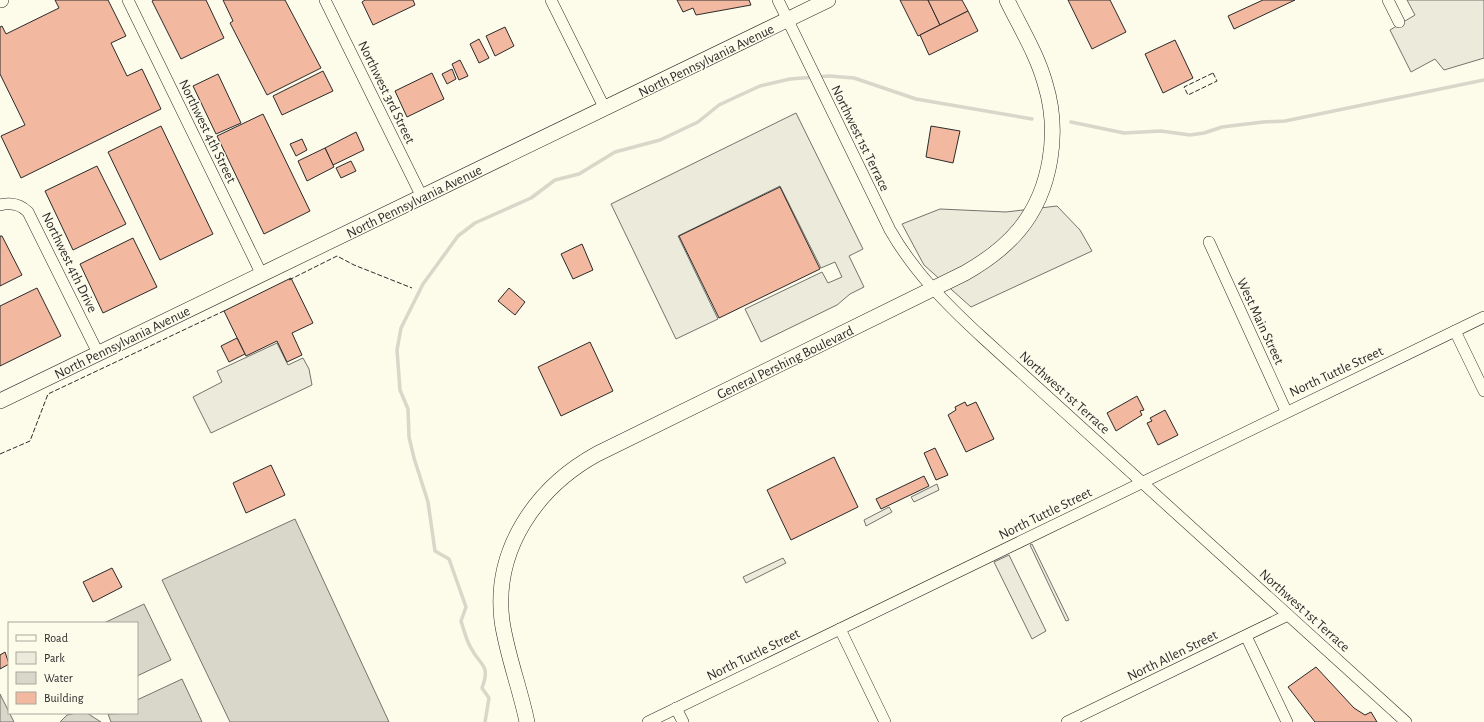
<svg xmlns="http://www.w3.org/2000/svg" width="1484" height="722" font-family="'Alegreya Sans',sans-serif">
	<rect width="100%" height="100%" fill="#fdfbea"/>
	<g fill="#ecebdb" stroke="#74746e">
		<path d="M1407,0H1484V58L1444,70L1435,59L1411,72L1390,30L1415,15Z"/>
		<path d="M1057,206L1080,230L1092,251L971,307L924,265L902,224L940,209L1006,212Z"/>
		<path d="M937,484L939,490L914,502L911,497Z"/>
		<path d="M889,507L892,512L866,526L864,520Z"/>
		<path d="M1032,544L1069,620L1066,621L1030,545Z"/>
		<path d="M1009,555L1046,631L1032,639L994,562Z"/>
		<path d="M783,558L786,563L746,583L743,577Z"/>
	</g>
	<g fill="#eceadb" stroke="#74746e">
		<path d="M796,113L863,249L849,256L864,287L850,294L837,305L761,342L745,309L822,272L828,283L842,277L835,262L821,268L780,186L678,236L718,319L676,339L611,204Z"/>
		<path d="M277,343L288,365L303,358L309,369L312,385L211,433L193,397L222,382L217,371Z"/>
	</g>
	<g fill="#d8d7c9" stroke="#74746e">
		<path d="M295,519L389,722H230L162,580Z"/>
		<path d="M144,604L171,660L137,676V623H104Z"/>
		<path d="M182,679L202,722H111L108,714L137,713V700Z"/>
		<path d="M0,694L14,722H0Z"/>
		<path d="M76,713H87L101,722H60L67,715Z"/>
	</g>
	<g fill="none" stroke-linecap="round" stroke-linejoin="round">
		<g stroke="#d8d7c9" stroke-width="3.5">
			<path d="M1071,122L1124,133L1161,131L1190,135L1204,133L1222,127L1263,122L1285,121L1484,80"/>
			<path d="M485,722L489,698L482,688C491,664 480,666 471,648C466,640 464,630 461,621L466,607L449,559L435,551L428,502L414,458L409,437L408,409L400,390L397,350L401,328L423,284L458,236L475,223L531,198L555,180L579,174L615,152L660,140L698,122L719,105L736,97L760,86L790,79L829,76L854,78L916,99L1032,119"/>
		</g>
	</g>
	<g fill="#f2b8a0" stroke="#2b2b2b">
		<path d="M55,0H108L126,36L111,43L127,76L142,69L161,109L21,178L1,136L25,125L0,74V27L2,26L6,34L59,8Z"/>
		<path d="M154,0H206L224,38L181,59L152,1Z"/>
		<path d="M223,0H285L321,68L267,95L230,23L233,21Z"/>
		<path d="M365,0H413L415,5L373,25L362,2Z"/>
		<path d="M677,0H749L751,5L696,15L693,8L683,12Z"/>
		<path d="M900,0H928L940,25L918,36Z"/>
		<path d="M928,0H962L968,11L940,25Z"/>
		<path d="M1068,0H1110L1126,32L1092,49Z"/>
		<path d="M1263,0H1295L1234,29L1228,16Z"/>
		<path d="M968,11L978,31L929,55L920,35Z"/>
		<path d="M505,27L514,46L495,56L486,36Z"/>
		<path d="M479,39L489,58L479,63L470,44Z"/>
		<path d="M1175,40L1193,78L1163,93L1145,54Z"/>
		<path d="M460,60L468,76L459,80L452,64Z"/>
		<path d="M452,69L456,79L447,84L442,74Z"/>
		<path d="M323,71L333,91L282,115L273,96Z"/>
		<path d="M432,73L444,99L407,117L395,91Z"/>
		<path d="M218,74L241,123L216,134L193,86Z"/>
		<path d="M263,114L310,211L264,234L217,136Z"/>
		<path d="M161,126L213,234L160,260L108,152Z"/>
		<path d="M931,126L960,131L953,163L926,157Z"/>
		<path d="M356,132L364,150L333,165L325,148Z"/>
		<path d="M302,139L307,150L296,156L290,144Z"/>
		<path d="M325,148L334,167L307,181L298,161Z"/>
		<path d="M351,161L356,171L341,178L336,168Z"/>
		<path d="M97,166L126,224L73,250L45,191Z"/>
		<path d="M780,187L820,269L719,318L679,236Z"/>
		<path d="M0,236H2L22,275L0,286Z"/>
		<path d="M133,238L157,287L103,313L80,264Z"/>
		<path d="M582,244L593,270L573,279L561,254Z"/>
		<path d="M291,278L313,323L292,333L302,355L287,362L277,341L246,356L224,311Z"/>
		<path d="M37,288L61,336L0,366V306Z"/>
		<path d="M509,288L525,302L515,315L498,301Z"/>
		<path d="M237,338L245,354L229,362L221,346Z"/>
		<path d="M590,342L613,391L561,416L538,367Z"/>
		<path d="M1137,396L1144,410L1140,411L1142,415L1116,431L1107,413Z"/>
		<path d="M965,402L967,406L976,402L994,439L966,452L948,415L956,410L955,407Z"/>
		<path d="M1165,410L1178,435L1158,445L1147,423L1152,421L1150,418Z"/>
		<path d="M935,448L948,475L936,480L924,453Z"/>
		<path d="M834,457L858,507L791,540L767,490Z"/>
		<path d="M271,465L285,495L246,513L233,483Z"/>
		<path d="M924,476L929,486L881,509L876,499Z"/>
		<path d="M112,568L122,587L93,602L83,582Z"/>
		<path d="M5,652L9,664L0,669V655Z"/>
		<path d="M1316,667L1354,708L1365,715L1371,712L1377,722H1315L1288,687Z"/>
	</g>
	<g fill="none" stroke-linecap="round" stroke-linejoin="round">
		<g stroke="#2b2b2b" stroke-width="12">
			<g id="minor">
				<path d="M128,0L262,275"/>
				<path d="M325,0L422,197"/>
				<path d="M551,0L605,109"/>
				<path d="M778,0L890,230C914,272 947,305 983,338L1406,722"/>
				<path d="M1388,0L1399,22"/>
				<path d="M0,205C11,202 20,204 28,212L98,353"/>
				<path d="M1209,242L1286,411"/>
				<path d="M1455,331L1484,391"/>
				<path d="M840,629L885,722"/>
				<path d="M1246,636L1287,722"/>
				<path d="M676,708L683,722"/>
				<path d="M648,722L1484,317"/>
				<path d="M1067,722L1288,615"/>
			</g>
		</g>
		<g stroke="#2b2b2b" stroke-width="16">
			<g id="secondary">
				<path d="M0,0H1"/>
				<path d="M0,401L828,0"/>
				<path d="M527,722C520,688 507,655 502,621C493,549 537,487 597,454L965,273C986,261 1004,248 1019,230C1052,190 1060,131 1045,83C1037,54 1020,27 1007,0"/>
			</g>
		</g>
		<use href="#minor" stroke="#fdfbea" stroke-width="11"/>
		<use href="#secondary" stroke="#fdfbea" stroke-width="15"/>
		<g stroke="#2b2b2b" stroke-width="1" stroke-dasharray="5 2" stroke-linecap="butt">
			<path d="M1213,73L1217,81L1188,95L1184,87Z"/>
			<path d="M289,280L337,256L354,265L412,288"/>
			<path d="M0,454L30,441L48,394L226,310"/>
		</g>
	</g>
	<g text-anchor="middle" stroke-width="3" stroke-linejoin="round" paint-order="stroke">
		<g font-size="14" fill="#2b2b2b" stroke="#fdfbea">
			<text transform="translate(706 60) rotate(-26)" y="5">North Pennsylvania Avenue</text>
			<text transform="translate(387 92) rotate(64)" y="5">Northwest 3rd Street</text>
			<text transform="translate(208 131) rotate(64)" y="5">Northwest 4th Street</text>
			<text transform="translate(861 138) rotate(64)" y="5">Northwest 1st Terrace</text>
			<text transform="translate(414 201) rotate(-26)" y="5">North Pennsylvania Avenue</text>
			<text transform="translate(70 262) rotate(64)" y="5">Northwest 4th Drive</text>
			<text transform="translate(1261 321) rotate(65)" y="5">West Main Street</text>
			<text transform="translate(122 342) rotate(-26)" y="5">North Pennsylvania Avenue</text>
			<text transform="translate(785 362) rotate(-26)" y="5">General Pershing Boulevard</text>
			<text transform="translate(1336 371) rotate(-25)" y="5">North Tuttle Street</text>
			<text transform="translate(1065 392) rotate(42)" y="5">Northwest 1st Terrace</text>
			<text transform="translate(1045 513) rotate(-26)" y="5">North Tuttle Street</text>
			<text transform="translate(1305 610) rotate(42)" y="5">Northwest 1st Terrace</text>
			<text transform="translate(753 654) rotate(-26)" y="5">North Tuttle Street</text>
			<text transform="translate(1172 655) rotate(-26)" y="5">North Allen Street</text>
		</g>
	</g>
	<rect x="8" y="622" width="130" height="92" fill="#fdfbea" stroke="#a9a89e"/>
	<rect x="16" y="635" width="20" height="6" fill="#fdfbea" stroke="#a9a89e"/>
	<text x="44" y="642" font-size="12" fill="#2b2b2b">Road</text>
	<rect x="16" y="652" width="20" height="12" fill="#ecebdb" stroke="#a9a89e"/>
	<text x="44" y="662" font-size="12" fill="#2b2b2b">Park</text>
	<rect x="16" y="672" width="20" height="12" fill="#d8d7c9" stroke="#a9a89e"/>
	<text x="44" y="682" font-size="12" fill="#2b2b2b">Water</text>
	<rect x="16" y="692" width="20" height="12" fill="#f2b8a0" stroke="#a9a89e"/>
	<text x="44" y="702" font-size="12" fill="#2b2b2b">Building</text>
</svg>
